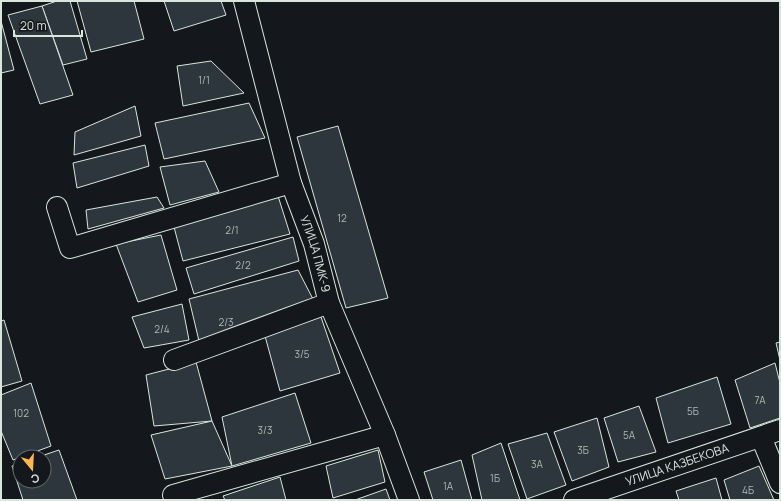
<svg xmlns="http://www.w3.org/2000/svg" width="781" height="501" font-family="Manrope,sans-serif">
	<rect width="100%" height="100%" fill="#14181c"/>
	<g fill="#2c363c" stroke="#d8e6dc">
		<path d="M57,1H70L87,59L63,65L42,6Z"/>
		<path d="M77,1H134L144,39L91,52Z"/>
		<path d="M164,1H221L226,15L174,31Z"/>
		<path d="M42,6L73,95L40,104L8,15Z"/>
		<path d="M1,21L14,70L1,73Z"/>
		<path d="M211,61L244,93L183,106L177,66Z"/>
		<path d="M249,103L265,138L164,159L155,123Z"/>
		<path d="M135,106L141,136L74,155L75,132Z"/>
		<path d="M338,126L388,298L346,308L297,137Z"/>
		<path d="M145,145L149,166L77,188L73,163Z"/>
		<path d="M205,161L219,192L170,205L160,167Z"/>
		<path d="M278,196L290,234L183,261L174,227Z"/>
		<path d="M157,197L164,208L88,229L86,210Z"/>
		<path d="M161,235L177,290L138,302L116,244Z"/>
		<path d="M293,237L299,261L194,294L186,268Z"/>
		<path d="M298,270L315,303L199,341L189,299Z"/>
		<path d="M182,304L189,340L144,348L132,317Z"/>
		<path d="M321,317L340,373L280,391L265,336Z"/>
		<path d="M4,320L22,381L1,387V321Z"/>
		<path d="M780,342V360L776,343Z"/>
		<path d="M196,362L212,421L154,426L146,375Z"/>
		<path d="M775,363L780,383V418L750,428L735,380Z"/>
		<path d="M717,377L731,424L668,443L656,398Z"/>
		<path d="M31,383L51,446L13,460L1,431V395Z"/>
		<path d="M295,393L311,443L232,466L222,417Z"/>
		<path d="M639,406L656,452L618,462L604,418Z"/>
		<path d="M597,418L609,467L572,481L554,432Z"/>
		<path d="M212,421L232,466L165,479L151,435Z"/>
		<path d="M547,433L566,485L527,499L508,444Z"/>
		<path d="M501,443L520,500H482L472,455Z"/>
		<path d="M59,450L77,500H23L12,466L20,463V481H44V457H38Z"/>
		<path d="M378,450L385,482L333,498L326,466Z"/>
		<path d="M461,460L472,500H433L424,472Z"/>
		<path d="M759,466L774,500H730L724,480Z"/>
		<path d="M280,477L286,500H225L223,496Z"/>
		<path d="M716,478L722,500H679L676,491Z"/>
		<path d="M386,489L390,500H355Z"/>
	</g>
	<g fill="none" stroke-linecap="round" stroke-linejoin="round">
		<g stroke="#d8e6dc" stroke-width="22">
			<g id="minor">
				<path id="s1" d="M244,1L291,183L314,244L329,303L385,435L409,500"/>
				<path d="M57,207L70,248L291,183"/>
				<path d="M174,360L329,303"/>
				<path d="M761,437L780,483"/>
				<path d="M173,495L385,435"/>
				<path id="s2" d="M574,500L780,430"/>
			</g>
		</g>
		<use href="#minor" stroke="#14181c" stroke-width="20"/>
	</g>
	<g text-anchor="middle" stroke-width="3" stroke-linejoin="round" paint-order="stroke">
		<g font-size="10" fill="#adbab4">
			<text x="204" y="84">1/1</text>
			<text x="342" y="222">12</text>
			<text x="232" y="234">2/1</text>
			<text x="243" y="269">2/2</text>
			<text x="226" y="326">2/3</text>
			<text x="162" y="333">2/4</text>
			<text x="302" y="358">3/5</text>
			<text x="760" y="404">7А</text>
			<text x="693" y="415">5Б</text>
			<text x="21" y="417">102</text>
			<text x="265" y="434">3/3</text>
			<text x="629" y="439">5А</text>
			<text x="583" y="454">3Б</text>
			<text x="537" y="468">3А</text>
			<text x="495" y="482">1Б</text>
			<text x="448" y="490">1А</text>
			<text x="748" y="494">4Б</text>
		</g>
		<g font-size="12" fill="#d8e6dc" stroke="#14181c">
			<text dy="4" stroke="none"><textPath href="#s1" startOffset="263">УЛИЦА ПМК-9</textPath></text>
			<text dy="4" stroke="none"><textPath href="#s2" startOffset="109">УЛИЦА КАЗБЕКОВА</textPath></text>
		</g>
	</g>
	<rect width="781" height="501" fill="none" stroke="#d8e6dc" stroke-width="4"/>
	<g transform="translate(32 469) rotate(162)"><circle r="19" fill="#14181c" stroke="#626a69"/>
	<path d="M0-3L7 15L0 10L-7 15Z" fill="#ffb74d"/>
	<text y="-6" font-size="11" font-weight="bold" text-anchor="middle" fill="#d8e6dc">С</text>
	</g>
	<path d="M14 30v6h68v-6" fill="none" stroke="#d8e6dc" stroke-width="2"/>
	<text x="20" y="30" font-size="12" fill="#d8e6dc" stroke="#14181c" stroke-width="3" paint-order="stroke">20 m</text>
</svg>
